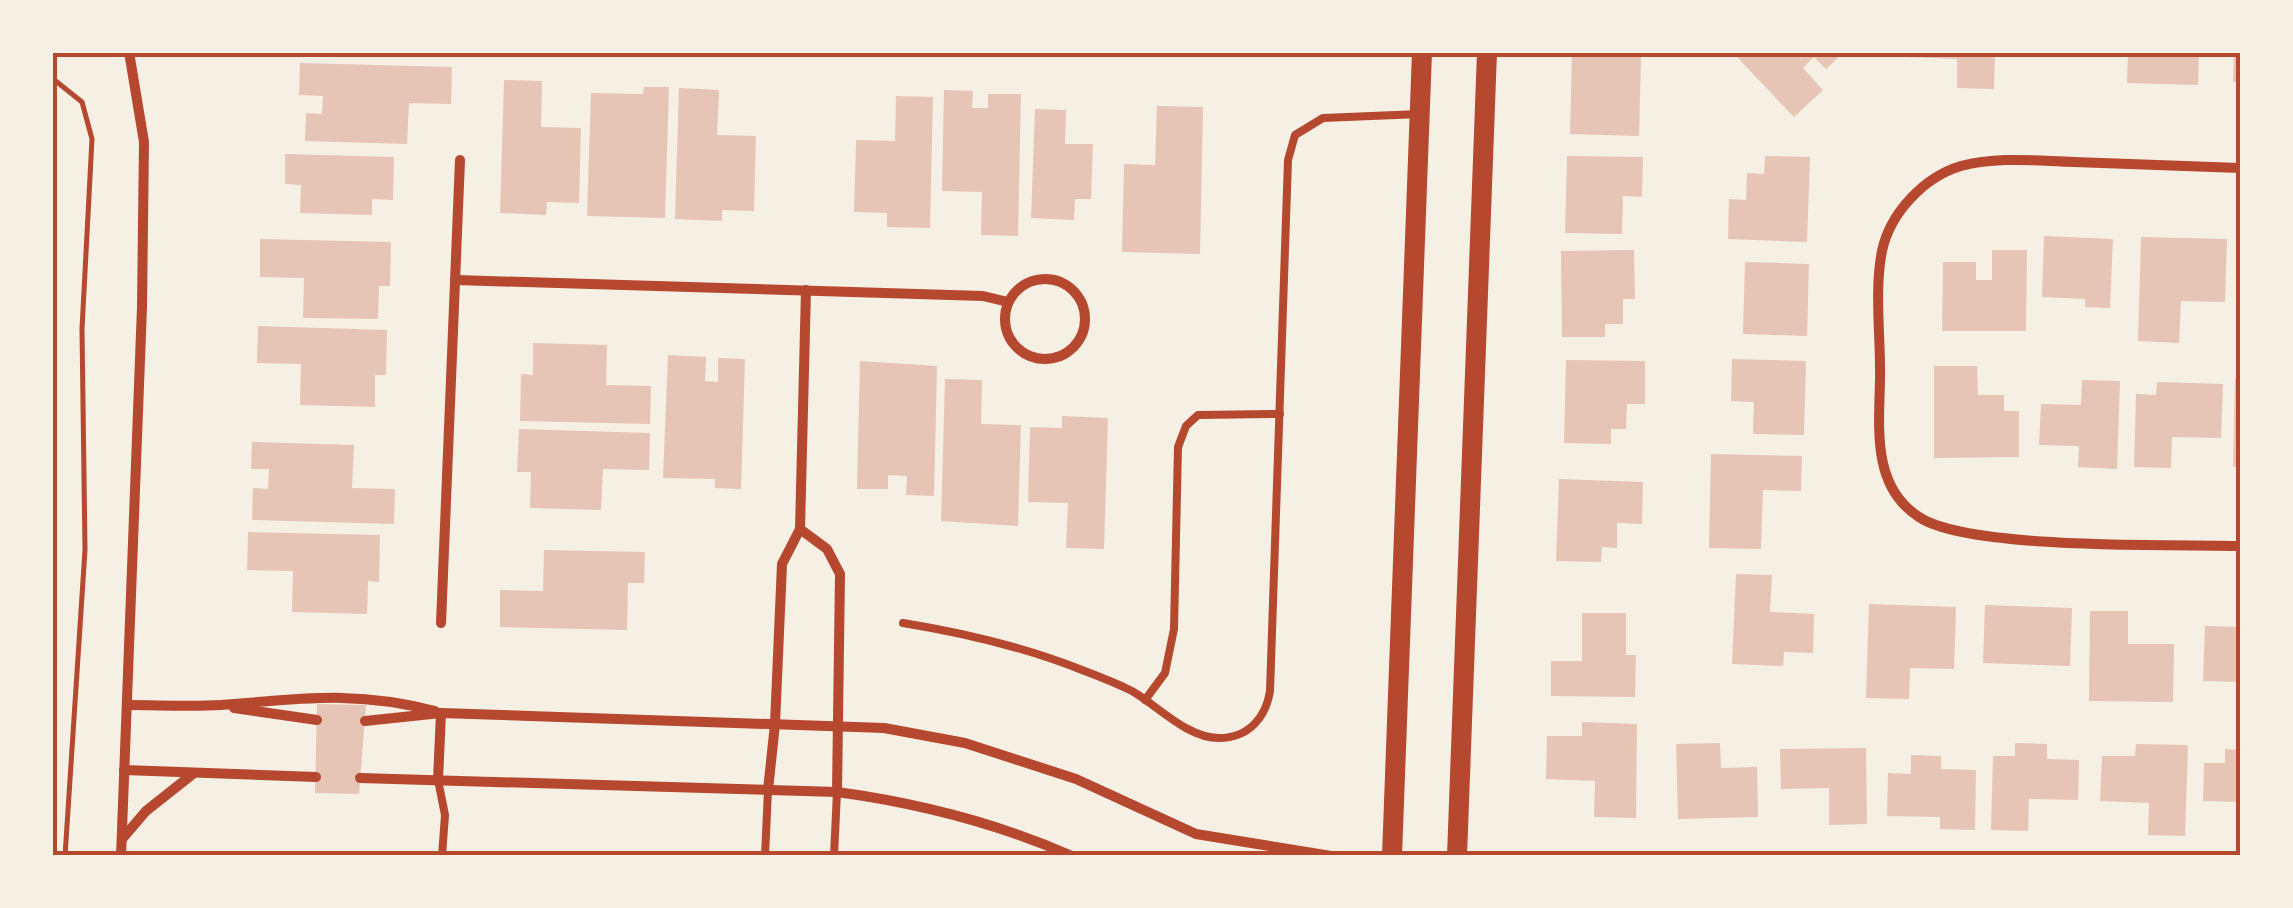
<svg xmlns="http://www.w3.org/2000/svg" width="2293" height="908" font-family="'DejaVu Sans',sans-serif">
	<rect width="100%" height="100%" fill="#f6efe4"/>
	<g fill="#e6c5b7">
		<path d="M1742,52H1844L1826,69L1814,57L1803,68L1823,90L1794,117L1737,57Z"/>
		<path d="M1904,52H1995L1994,89L1957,88V59L1904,57Z"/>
		<path d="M2128,52H2199L2198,85L2127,83Z"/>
		<path d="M2234,52H2240V82H2233Z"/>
		<path d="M1572,55L1641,57L1639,136L1570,134Z"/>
		<path d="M300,63L452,67L451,104L409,103L407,144L305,141L306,113L322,114L323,96L299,95Z"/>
		<path d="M504,80L542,81L541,127L581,128L579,203L547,202L546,215L500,213Z"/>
		<path d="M644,87H669L665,218L587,216L591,93L643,94Z"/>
		<path d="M679,88L719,90L717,135L756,136L754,211L722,210V221L675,219Z"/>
		<path d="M944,90L973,91L972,108H988V94H1021L1018,236L981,235L982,192L942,191Z"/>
		<path d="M896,96L933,97L930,228L887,227V213L854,212L856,140L895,141Z"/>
		<path d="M1157,106L1203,107L1200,254L1122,252L1124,164L1155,165Z"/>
		<path d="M1035,109L1066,110L1065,144H1093L1091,199H1075L1074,220L1031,218Z"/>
		<path d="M285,154L394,157L393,200L372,199V215L300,213L301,185L285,184Z"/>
		<path d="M1567,156L1643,157L1642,197L1623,196L1622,234L1565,233Z"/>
		<path d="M1765,156L1810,157L1807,242L1728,239L1729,199L1746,200L1747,173L1764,174Z"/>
		<path d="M2044,236L2113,239L2110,308L2085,307V299L2042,297Z"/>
		<path d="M2141,237L2227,239L2225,302L2181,301L2179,343L2138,341Z"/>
		<path d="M260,239L391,242L390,286H379L378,319L303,318L304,278L260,277Z"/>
		<path d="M1634,250L1635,299H1623V324H1605V337H1562L1561,251Z"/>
		<path d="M1992,250H2027L2026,331H1942L1943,262H1976V280H1992Z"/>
		<path d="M1745,262L1809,264L1807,336L1743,334Z"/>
		<path d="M258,326L387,330L386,375H375V407L300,405L301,364L257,363Z"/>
		<path d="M533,343L607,345L606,385L651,386L650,424L520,421L521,374L533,375Z"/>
		<path d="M668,355L706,357L705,381L718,382V358L745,359L741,489L715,488V479L663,478Z"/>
		<path d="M1732,359L1806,361L1804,435L1753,434L1754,402L1731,401Z"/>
		<path d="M1566,360L1645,361V404H1627L1626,429H1611V444L1564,443Z"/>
		<path d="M860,361L937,366L934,496L906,495L907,476L888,475V489H857Z"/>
		<path d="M1934,366H1977L1978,395H2004V411H2019V457L1934,458Z"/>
		<path d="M2235,378H2240V467H2233Z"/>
		<path d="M945,379L982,380L981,424L1021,425L1018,526L941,521Z"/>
		<path d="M2082,380L2120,381L2117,469L2078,467L2079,446L2039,445L2041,404L2081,405Z"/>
		<path d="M2157,382L2223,384L2221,438L2172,437L2171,468L2134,467L2136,394L2156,395Z"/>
		<path d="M1062,416L1108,418L1104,549L1066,548L1068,503L1028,502L1030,427L1062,428Z"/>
		<path d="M519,429L650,433L649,470L603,469L601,510L530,508L531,472H517Z"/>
		<path d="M252,442L354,445L352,488L395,489L394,524L252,520L253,488L268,489L269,469H251Z"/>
		<path d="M1711,454L1802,456L1801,491L1763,490L1761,549L1709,548Z"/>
		<path d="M1559,479L1643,482L1642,524L1617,523V548L1602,547L1601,562L1556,561Z"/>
		<path d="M248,532L380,535L379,582L368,581L367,614L292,612L293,571L247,570Z"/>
		<path d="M544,550L645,552L644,583H628L627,630L500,627V590L543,591Z"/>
		<path d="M1736,574L1772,575L1770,612L1814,614L1813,653L1784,652L1783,666L1732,664Z"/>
		<path d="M1869,604L1956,607L1954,669L1910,668L1909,699L1866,698Z"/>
		<path d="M1985,605L2072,608L2070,666L1983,663Z"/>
		<path d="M2090,611H2128V644H2174L2173,702L2089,701Z"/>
		<path d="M1582,613H1626V655H1636L1635,697L1551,696V661H1582Z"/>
		<path d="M2205,626L2240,627V682L2203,681Z"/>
		<path d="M317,704L366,705L359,794L315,793Z"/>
		<path d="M1582,722L1637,724L1636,818L1594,817L1595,781L1546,779L1547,736H1582Z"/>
		<path d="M1720,743L1721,768L1757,767L1758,817L1678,819L1676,744Z"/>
		<path d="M2015,743L2047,744V759L2079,760L2078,800L2029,799L2028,831L1991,830L1993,756H2015Z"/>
		<path d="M2136,744L2188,745L2185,836L2148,835L2149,803L2100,801L2102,756H2135Z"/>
		<path d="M1866,748L1867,824L1829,825V788L1781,789L1780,749Z"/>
		<path d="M2225,749L2240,750V802L2203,801L2204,763H2225Z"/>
		<path d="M1911,755L1941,756V769L1976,770L1975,830L1940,829V817L1887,816L1888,773L1911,774Z"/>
	</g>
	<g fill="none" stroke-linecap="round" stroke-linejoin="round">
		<path stroke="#b5482f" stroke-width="5" d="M52,78L82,102L92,139L82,329L85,550L65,856"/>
		<g stroke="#b5482f" stroke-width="8">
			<path d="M903,623C965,633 1024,647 1082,670C1098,676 1116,683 1132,691C1158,706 1187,738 1219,738C1249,738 1266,717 1270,691L1288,160L1295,135L1323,118L1420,114"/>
			<path d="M1145,700L1165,673L1174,629L1178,447L1186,426L1198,415L1280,414"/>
			<path d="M438,780L445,815L442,856"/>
			<path d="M765,856L768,790"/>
			<path d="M834,856L837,792"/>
		</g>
		<g stroke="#b5482f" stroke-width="10">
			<path d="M2240,168C2185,166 2130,164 2074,162C2037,161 1998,156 1961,166C1924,177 1890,213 1882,251C1874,291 1881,339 1880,380C1879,429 1872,487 1919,517C1968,550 2173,544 2240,546"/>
			<circle cx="1045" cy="319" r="40"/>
			<path d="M456,280L983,296L1008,302"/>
			<path d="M800,529L827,549L840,574L837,792"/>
			<path d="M441,623L460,160"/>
			<path d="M128,705C158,705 190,707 221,705C301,699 355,690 435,711"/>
			<path d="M234,708L317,720"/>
			<path d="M365,721L441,713L884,728L965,743L1076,779L1196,834L1331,856"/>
			<path d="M124,770L316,777"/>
			<path d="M360,778L837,792C918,803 997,823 1072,856"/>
			<path d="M438,780L441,713"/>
			<path d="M768,790L775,724L782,564L800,529L806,290"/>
			<path d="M122,839L146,811L194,773"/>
			<path d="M121,856L142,307L144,142L129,52"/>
		</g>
		<g stroke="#b5482f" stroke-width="20">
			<path d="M1392,856L1422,52"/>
			<path d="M1457,856L1487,52"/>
		</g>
	</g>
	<rect width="2293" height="908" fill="none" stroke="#f6efe4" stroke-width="110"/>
	<rect x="55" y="55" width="2183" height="798" fill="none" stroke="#b5482f" stroke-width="4"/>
</svg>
